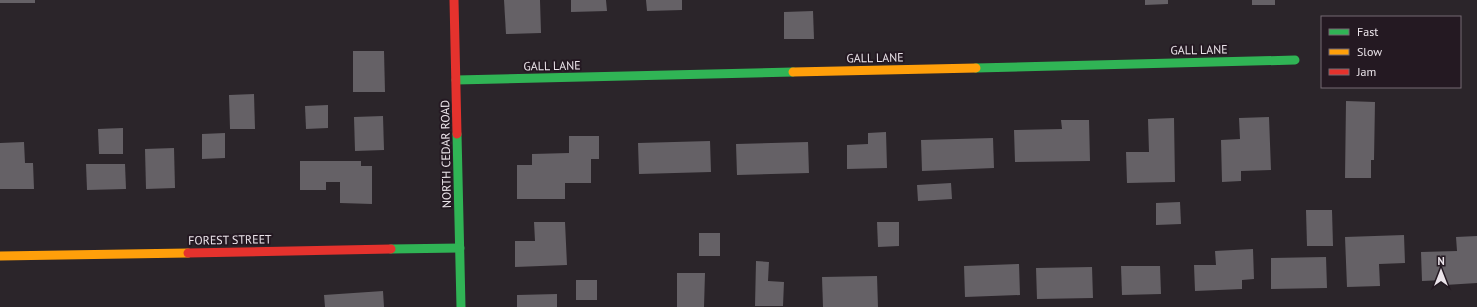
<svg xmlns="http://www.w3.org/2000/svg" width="1477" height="307" font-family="'PT Sans',sans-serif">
	<rect width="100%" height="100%" fill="#2b252a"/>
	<g fill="#656166">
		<rect x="0" y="0" width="35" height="3"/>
		<path d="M504,0H540L541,33L506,34Z"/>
		<path d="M571,0H606L607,11L571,12Z"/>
		<path d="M646,0H682V10L647,11Z"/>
		<path d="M1145,0H1168V4L1145,5Z"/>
		<rect x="1252" y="0" width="23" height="5"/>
		<path d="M813,11L814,39H784V12Z"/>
		<path d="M353,51H384L385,92H353Z"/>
		<path d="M254,94L255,129H230L229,95Z"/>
		<path d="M1346,101L1375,102L1374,160H1371V178H1345Z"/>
		<path d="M328,105V128L306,129L305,106Z"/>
		<path d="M383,116L384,150L355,151L354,117Z"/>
		<path d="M1269,117L1271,170L1241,171V181L1222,182L1221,140L1240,139L1239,118Z"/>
		<path d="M1174,118L1175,182L1127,183L1126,152H1149L1148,119Z"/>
		<path d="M1061,120H1089L1090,161L1015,162L1014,130L1062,129Z"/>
		<path d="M123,128V154H99L98,129Z"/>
		<path d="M886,132L887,168L847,169V145L868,144V133Z"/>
		<path d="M225,133V158L202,159V134Z"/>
		<path d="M569,136H599V159H591V183H565V199H517V165H532V154L569,153Z"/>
		<path d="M993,138L994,168L922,171L921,140Z"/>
		<path d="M710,141L711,172L639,174L638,143Z"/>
		<path d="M24,142L25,163H33L34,189H0V143Z"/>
		<path d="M808,142L809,173L737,175L736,144Z"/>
		<path d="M174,148L175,188L146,189L145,149Z"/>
		<path d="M300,161H361V166H372V204L340,203V182H326V190H300Z"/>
		<path d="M86,164H125L126,189L87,190Z"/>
		<path d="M951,183L952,199L918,201L917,185Z"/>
		<path d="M1180,202L1181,224L1156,225V203Z"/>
		<path d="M1306,210H1332L1333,246H1307Z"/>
		<path d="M534,222H565L567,265L515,267V241H535Z"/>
		<path d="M877,222H899V246L878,247Z"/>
		<rect x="699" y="233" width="21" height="23"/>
		<path d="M1404,235L1405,263L1379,264L1380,286L1347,287L1345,237Z"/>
		<path d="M1477,236V283L1445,285V280L1422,281L1421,252L1457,251L1456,237Z"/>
		<path d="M1253,249L1254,279L1242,280V289L1195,291L1194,265H1216L1215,251Z"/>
		<path d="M1326,257L1327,288L1271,289V258Z"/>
		<path d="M756,261L769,262L768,281L784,282L783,306H755Z"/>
		<path d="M1019,264L1020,295L965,297L964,266Z"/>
		<path d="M1121,266H1160L1161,294L1122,295Z"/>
		<path d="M1092,267L1093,298L1037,299L1036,268Z"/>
		<path d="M677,273H705L704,307H677Z"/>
		<path d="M877,276L878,307H823L822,277Z"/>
		<rect x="576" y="280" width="21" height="20"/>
		<path d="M383,291L384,307H325L324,295Z"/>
		<path d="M557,294V307H517V295Z"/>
	</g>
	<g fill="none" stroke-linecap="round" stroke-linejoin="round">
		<g stroke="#30b455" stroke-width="9">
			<path d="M976,68L1295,60"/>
			<path d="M456,80L793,72"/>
			<path d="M457,134L461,307"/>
			<path d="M391,249L460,248"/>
		</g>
		<g stroke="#ff9f0a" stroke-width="9">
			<path d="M793,72L976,68"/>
			<path d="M0,256L188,253"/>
		</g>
		<g stroke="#e5322d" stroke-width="9">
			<path d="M454,0L457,134"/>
			<path d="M188,253L391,249"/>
		</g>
	</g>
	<g text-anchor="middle" stroke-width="4" stroke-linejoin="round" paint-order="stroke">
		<g font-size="12" fill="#ebe4ea" stroke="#241922">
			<text transform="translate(1199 50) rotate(-1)" y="4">GALL LANE</text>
			<text transform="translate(875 58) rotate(-1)" y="4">GALL LANE</text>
			<text transform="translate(552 66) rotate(-1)" y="4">GALL LANE</text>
			<text transform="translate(446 154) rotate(-91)" y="4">NORTH CEDAR ROAD</text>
			<text transform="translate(230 240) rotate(-1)" y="4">FOREST STREET</text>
		</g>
	</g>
	<rect x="1321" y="16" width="140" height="72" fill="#241922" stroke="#746a72"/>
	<rect x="1329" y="29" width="20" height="6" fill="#30b455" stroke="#746a72"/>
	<text x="1357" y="36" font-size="12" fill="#ebe4ea">Fast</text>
	<rect x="1329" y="49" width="20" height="6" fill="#ff9f0a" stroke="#746a72"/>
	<text x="1357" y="56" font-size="12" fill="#ebe4ea">Slow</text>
	<rect x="1329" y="69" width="20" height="6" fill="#e5322d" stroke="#746a72"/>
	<text x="1357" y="76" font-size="12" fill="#ebe4ea">Jam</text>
	<g transform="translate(1441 271)" stroke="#241922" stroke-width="3" paint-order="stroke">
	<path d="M0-3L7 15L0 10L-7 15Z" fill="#ebe4ea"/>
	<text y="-6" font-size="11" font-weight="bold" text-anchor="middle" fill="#ebe4ea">N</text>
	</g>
</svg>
